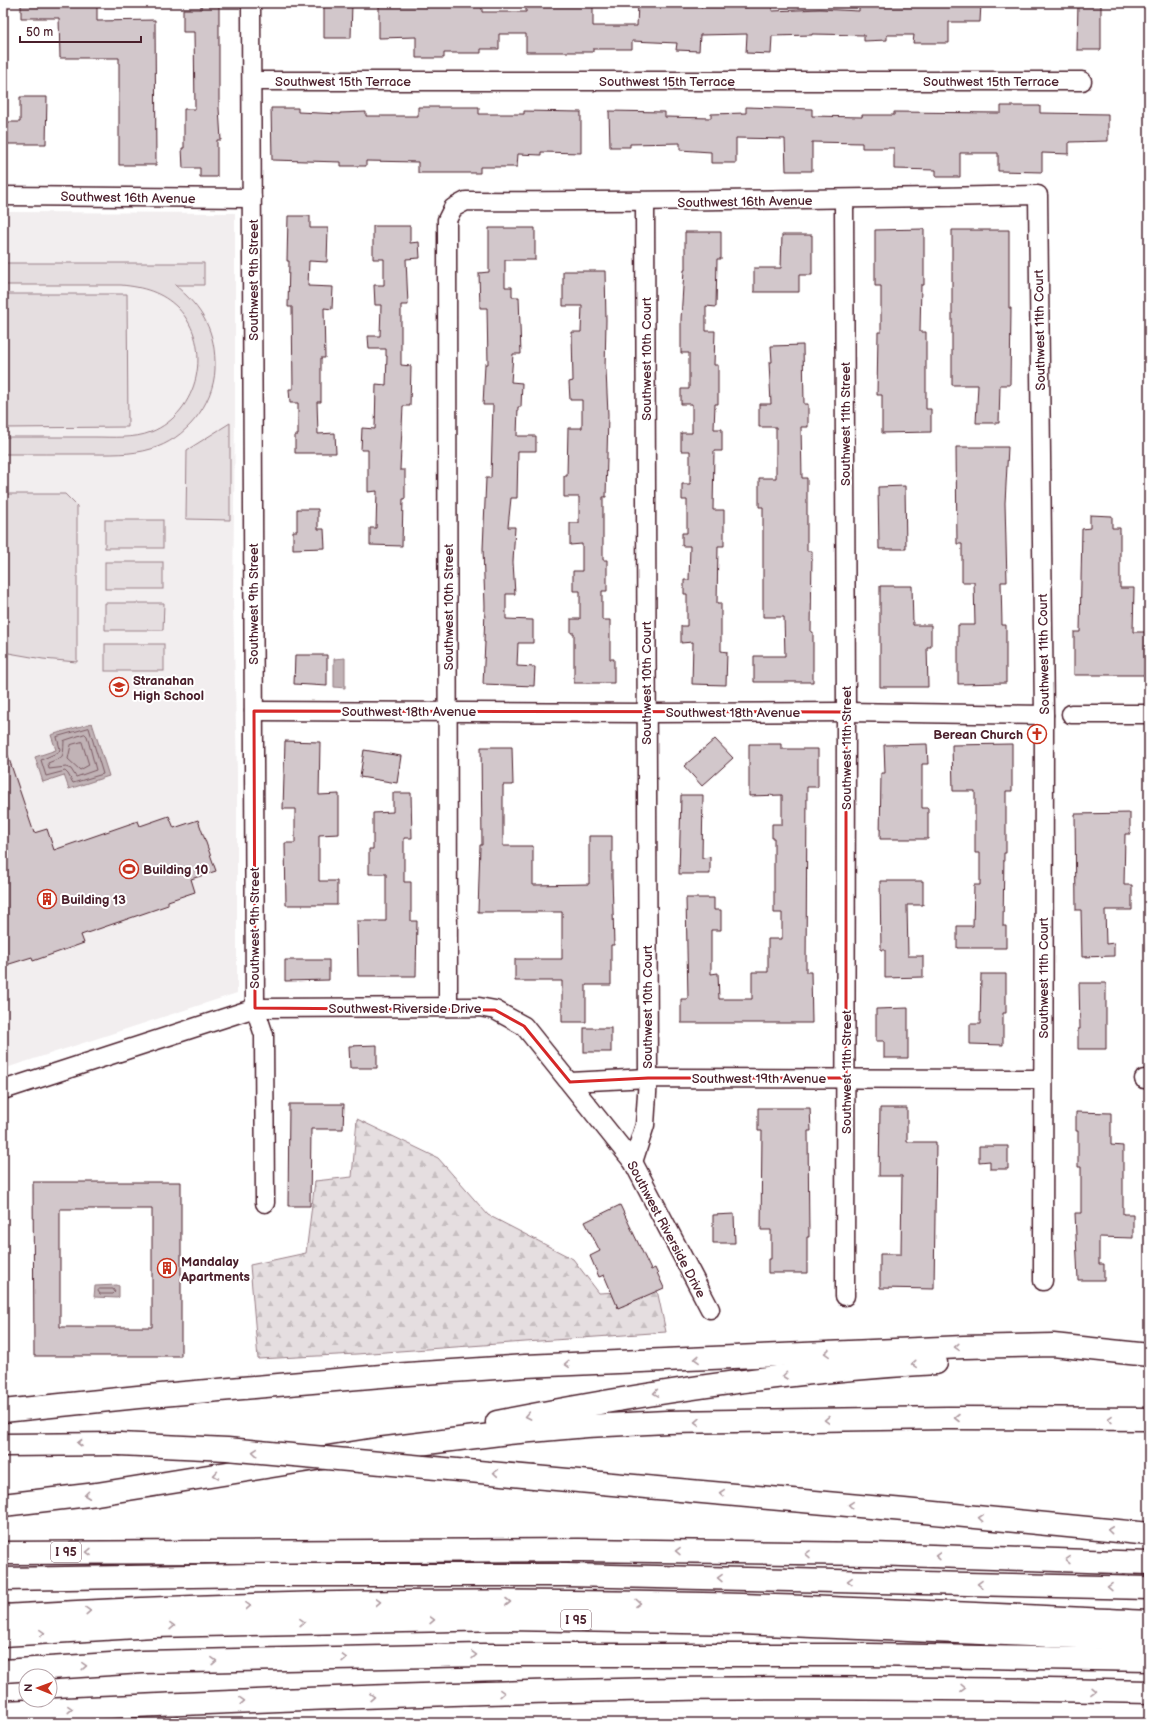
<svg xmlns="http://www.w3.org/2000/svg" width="1152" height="1726" font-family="'Balsamiq Sans',sans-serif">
	<defs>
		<pattern id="forest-firs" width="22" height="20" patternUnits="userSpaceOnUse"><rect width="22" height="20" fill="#e5dee0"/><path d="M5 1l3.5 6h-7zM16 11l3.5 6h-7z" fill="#c6bec0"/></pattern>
	</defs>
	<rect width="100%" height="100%" fill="#fff"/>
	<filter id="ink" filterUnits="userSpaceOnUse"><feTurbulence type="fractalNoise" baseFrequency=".025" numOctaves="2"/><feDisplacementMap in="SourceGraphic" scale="8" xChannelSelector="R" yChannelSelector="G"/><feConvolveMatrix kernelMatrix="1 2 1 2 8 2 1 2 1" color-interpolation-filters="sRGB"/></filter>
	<g filter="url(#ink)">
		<path fill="#f2eeef" d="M3,212L235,213V417L233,601L237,772V993L3,1069Z"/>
		<path fill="url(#forest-firs)" stroke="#987e86" d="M357,1119L438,1158L488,1215L573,1259L599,1293L657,1290L666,1332L357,1354L258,1359L250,1265L306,1253L315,1181L352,1177Z"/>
		<g fill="#e5dee0" stroke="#987e86">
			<path d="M3,263H204V285H175C203,309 216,331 215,369C214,404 185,440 151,449C131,455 109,454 88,454C60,454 31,454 3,454V437C33,437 64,437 94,437C112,437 134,439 151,432C199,413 214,346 178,308C162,292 143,287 121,285H3Z"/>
			<path d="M3,294H127L128,427L3,428Z"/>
			<path d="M230,423V520L186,519L187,450Z"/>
			<path d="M3,494H65L77,506V662L43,659L3,652Z"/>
			<rect x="105" y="520" width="58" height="28"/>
			<rect x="105" y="562" width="58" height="27"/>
			<path d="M105,603H164L163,630H105Z"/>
			<rect x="105" y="644" width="59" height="27"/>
		</g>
		<g fill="#c1b3b6" stroke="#91787e">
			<path d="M345,658V688L334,687V659Z"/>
			<path d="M92,723L109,776L69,789L64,775L43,782L35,757L56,750L51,735Z"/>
			<path d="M117,1285L119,1286V1297L117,1298L94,1297L95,1286Z"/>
		</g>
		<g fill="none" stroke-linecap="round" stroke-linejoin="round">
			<g stroke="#7a5a63" stroke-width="1">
				<path d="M89,728L103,774L73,783L68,774L65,771L46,776L41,760L59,752L60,749L57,737Z"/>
				<path d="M85,734L87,736L96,770L76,777L71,769L66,767L49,769L48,763C65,756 63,759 64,741Z"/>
				<path d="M82,742L89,765L80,770L68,759L71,745Z"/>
				<path d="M100,1289H113L115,1292L113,1294H100L98,1291Z"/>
			</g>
		</g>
		<g fill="#d2c7cb" stroke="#4a1f2b" fill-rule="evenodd">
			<path d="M21,3H97V21L155,20L156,165H119V58H60L59,18H21Z"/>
			<path d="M201,3H219V108L221,140H217V177H200V168H183L182,148H184V109H195L194,32H183V9H201Z"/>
			<path d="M324,3H352L351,38H324Z"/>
			<path d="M379,3H482V12H526V3H593V26H637L638,3H701V7H748V3H773L772,11L820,9L859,11V3H981L980,22H949V43H913L914,35H887V40L864,41V35L812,34V35L772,36L771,54L746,53L747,34L700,35L699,51L676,50L677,43L632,41V49H593V52H526V34H499V49H481V53H444V58H416V37L379,38Z"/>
			<path d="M1078,3H1101V50H1077Z"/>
			<path d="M20,97H47L46,144H3V122H20Z"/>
			<path d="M1001,106H1040V113L1108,114V141L1069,142V154L1042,153V172L998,171V153H960V177H936V170L894,169V148H862V143L812,142V171H786L785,139L736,138V163H711V152L680,150V143L630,144V147H610L609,111L665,112V117L711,118V114L746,113V107L812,109V116L862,117V115H894V112L1001,113Z"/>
			<path d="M418,107H479V114H524V111L581,112V153L541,152V155L518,154L517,167H480V173H418V162L366,161V166H341V162L272,160L271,108H298V112L340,114V113L366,112V116H418Z"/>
			<path d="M288,216H310V228H328L327,262L309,261L308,286L333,287L332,309L324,308L325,358H321V402H317L318,434L335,433L336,453H295V435H298V403H290L289,389H293L292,307H288L289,261H287Z"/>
			<path d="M373,226H410V243L419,242L420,258L406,259L408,305H401V365L411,366L410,406H403L400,470H405V499H403L402,546L370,545V528H376L377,491L368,492V450H361L362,428L375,429L376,384L386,385L387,356H386V349H369L368,336H380L381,305H375L374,285H384V259H373Z"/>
			<path d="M489,228H535V260H505V287H512V297H519L521,354H513L511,382L522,383L521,407H518L517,436H536V451H518L517,498H511L508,527H515L513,562L515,594H506V619L533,620V643H518L517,666L535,667L534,686L483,684L485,642H484L485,606L483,549L486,478H491L493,405H483L485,364H488L487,308H480L479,273L489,272Z"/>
			<path d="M924,229V285H921L920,332H926V409H931V432L882,433V395H877L878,332H881V286H875V230Z"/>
			<path d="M952,230H1009V308H1011L1010,385H1000L999,423H976L978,385H952Z"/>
			<path d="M685,232H721V259H717L716,307L706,306V331H715L714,365H718V404H715L714,429H722V451H714L713,510H724V546H718L717,603H721V651L727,652L726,685L692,684L693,642L681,643V626H687V594H684V580H689L690,546H682V533H687V500H682V484H690V451H681V433H692V404H681V389H689V353H681V319L684,270H685Z"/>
			<path d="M782,235H812V275H799V292H754V268H781Z"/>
			<path d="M563,271H605L606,320L605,370H606L608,415L606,497H603V560H607V591H602V620H610V659H614V683H574V633H571V619H580V591H573V571H582V544L570,545V523H579V497H564V476H567L568,428H582V400H570L569,382L573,381L572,332H581L582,306H563Z"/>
			<path d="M803,345L804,404H808V427H801L802,478H807V551H812L811,632H813V682H754V656H785L784,617H763V507H759V478H776V427H759V404H771L769,362H772L771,346Z"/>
			<path d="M956,447H1008L1005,503L1007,582H1001L1002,625H1006V683L958,684V625H975L974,582H962V544H957Z"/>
			<path d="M905,486L906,549H879L878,487Z"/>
			<path d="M297,509H318V529H324L325,548L293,549V531H297Z"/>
			<path d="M1090,515L1112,516V528H1120V588H1134L1133,632H1149V675H1074V632H1080L1082,529L1090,528Z"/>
			<path d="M880,586H912L913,625H931V647H927L928,687H880Z"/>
			<path d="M295,655H327V686L294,684Z"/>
			<path d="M715,739L733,758L702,786L684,766Z"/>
			<path d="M285,741L320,742L319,795L339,794V834L319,835V881H337V905H286L285,843H295V809H283Z"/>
			<path d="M749,744H781V749H818V787H807L806,972H811L812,1023H681V999H688L686,898H714V910H721V930H711V974L718,973L719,999H752V972H768V939H782V913H774V838H772V824H782V795L749,796Z"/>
			<path d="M927,744L928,764H922V808H928V839H880L881,773H885L884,745Z"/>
			<path d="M1012,744V791H1006V853H1004L1003,926H1006V948H957V926H973L974,885H980V853H975V791H953L952,745Z"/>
			<path d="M3,747H5L34,833L47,829L54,850L138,821L140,826L169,816L174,828L198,820L216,871L191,879L195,892L168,901V905L81,935L84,943L33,961L32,957L3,966Z"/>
			<path d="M481,747H512L513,785H503V846H533V885L589,884V836H612V876L614,945H611V985H586V1022H562V981H515V959H562V912H478L480,845H482Z"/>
			<path d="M364,750L401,756L397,783L360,777Z"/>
			<path d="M393,793H411L412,838H404V882H411V921H417L416,976H358L357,921H386V874H369V849H373V813L393,812Z"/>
			<path d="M681,795H703L702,858L710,857V874H679Z"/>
			<path d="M1130,813V834H1125L1124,885H1132V910H1105L1106,944L1114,943V956L1082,957L1081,910H1076L1075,814Z"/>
			<path d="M880,881H923V905H907L908,956H923V977L885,978V950H881Z"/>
			<path d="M285,960H329V980L285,981Z"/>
			<path d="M981,974H1006V1013H1003V1045L970,1044V1024H980Z"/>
			<path d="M1079,983H1106V1049H1078V1029H1080Z"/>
			<path d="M908,1008V1058H884V1041H876V1009Z"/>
			<rect x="584" y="1028" width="27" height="24"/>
			<path d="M377,1045V1068H350L349,1046Z"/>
			<path d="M289,1104H344L343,1129H311L310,1206H288Z"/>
			<path d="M758,1108H810L811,1131H808L809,1237H807V1273H768V1259H771V1230H761L762,1131H758Z"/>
			<path d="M880,1108H907V1142H936L934,1289L880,1288V1254H901L902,1176H879Z"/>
			<path d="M1076,1112L1111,1113V1145L1123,1146V1214H1133V1238L1099,1237V1264H1104V1280H1078L1075,1213H1081V1167H1078V1131H1076Z"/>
			<path d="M979,1146H1008V1169H990V1161L979,1162Z"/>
			<path d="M33,1182H181V1356H34ZM60,1209H152V1327H60Z"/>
			<path d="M620,1205L651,1270L655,1268L664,1288L618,1308L604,1275L599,1277L590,1256L600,1251L585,1222Z"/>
			<path d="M734,1214L735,1243H713V1215Z"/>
		</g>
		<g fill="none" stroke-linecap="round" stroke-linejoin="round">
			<g stroke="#4a1f2b" stroke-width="21">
				<g id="minor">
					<path d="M251,3L255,1008L264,1035L265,1203"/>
					<path d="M252,81H1082"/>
					<path d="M3,196L252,198"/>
					<path d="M844,199L846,712L845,1296"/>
					<path d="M254,711L646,713L846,712L1044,715"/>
					<path d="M1071,714H1149"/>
					<path d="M448,1007L447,220L453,208L466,201C656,202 847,199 1038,195L1044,715L1043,1281"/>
					<path d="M1144,1079H1149"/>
					<path d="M570,1082L648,1078L1043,1079"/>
					<path d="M3,1090L255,1008L479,1007L495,1010L524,1026L633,1162L710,1309"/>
					<path d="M633,1162L645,1125L648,1078L645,202"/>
				</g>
			</g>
			<g stroke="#4a1f2b" stroke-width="25">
				<g id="motorway">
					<path d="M3,1411L138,1397L393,1375L525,1366L964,1347L1053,1345L1149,1355"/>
					<path d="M497,1422C642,1393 788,1371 936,1363"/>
					<path d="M3,1445L119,1444"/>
					<path d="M534,1477L904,1510L1149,1534"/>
					<path d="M3,1505L97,1494L378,1449L508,1433L587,1426L667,1422L948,1418L1149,1419"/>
					<path d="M3,1553L579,1550L872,1554L1149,1563"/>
					<path d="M3,1579L255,1575H566L1149,1588"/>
					<path d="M3,1616C191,1605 379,1600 567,1602C761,1603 955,1613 1149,1622"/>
					<path d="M3,1635L153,1626L507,1619L741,1623L1149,1640"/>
					<path d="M3,1671L142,1662L483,1655H870L1149,1660"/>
					<path d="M3,1712C193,1703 383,1695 573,1691C765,1686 957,1688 1149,1692"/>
				</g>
			</g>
			<use href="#minor" stroke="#fff" stroke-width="18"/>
			<use href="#motorway" stroke="#fff" stroke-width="22"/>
			<g stroke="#4a1f2b" stroke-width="25" stroke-linecap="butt">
				<path id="motorway-bridge" d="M119,1444L227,1449L534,1477"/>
			</g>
			<use href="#motorway-bridge" stroke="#fff" stroke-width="22"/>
		</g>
		<defs><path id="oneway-chevron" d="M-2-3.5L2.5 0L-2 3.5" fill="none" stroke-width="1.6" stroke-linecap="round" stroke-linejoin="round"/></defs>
		<g stroke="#ae9aa0">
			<use href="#oneway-chevron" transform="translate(957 1347) rotate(177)"/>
			<use href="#oneway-chevron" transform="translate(827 1353) rotate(177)"/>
			<use href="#oneway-chevron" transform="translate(697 1359) rotate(178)"/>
			<use href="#oneway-chevron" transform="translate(567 1364) rotate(177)"/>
			<use href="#oneway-chevron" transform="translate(914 1364) rotate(176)"/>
			<use href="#oneway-chevron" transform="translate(785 1376) rotate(173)"/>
			<use href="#oneway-chevron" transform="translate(656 1393) rotate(171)"/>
			<use href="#oneway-chevron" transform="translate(528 1416) rotate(169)"/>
			<use href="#oneway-chevron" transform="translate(957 1418) rotate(180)"/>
			<use href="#oneway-chevron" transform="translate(1110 1419) rotate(-179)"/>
			<use href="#oneway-chevron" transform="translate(827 1420) rotate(179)"/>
			<use href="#oneway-chevron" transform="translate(697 1422) rotate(179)"/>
			<use href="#oneway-chevron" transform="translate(80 1443) rotate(180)"/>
			<use href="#oneway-chevron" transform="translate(255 1452) rotate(-175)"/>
			<use href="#oneway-chevron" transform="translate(496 1473) rotate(-175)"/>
			<use href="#oneway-chevron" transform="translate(216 1475) rotate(171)"/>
			<use href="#oneway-chevron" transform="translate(722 1493) rotate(-175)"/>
			<use href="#oneway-chevron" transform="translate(87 1495) rotate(173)"/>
			<use href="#oneway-chevron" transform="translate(851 1505) rotate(-175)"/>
			<use href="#oneway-chevron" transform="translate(981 1518) rotate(-175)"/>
			<use href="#oneway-chevron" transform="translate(1110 1530) rotate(-174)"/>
			<use href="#oneway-chevron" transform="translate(678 1551) rotate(-179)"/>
			<use href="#oneway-chevron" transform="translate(89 1552) rotate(179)"/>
			<use href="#oneway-chevron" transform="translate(808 1554) rotate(-179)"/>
			<use href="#oneway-chevron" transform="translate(938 1556) rotate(-179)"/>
			<use href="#oneway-chevron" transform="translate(1068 1560) rotate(-178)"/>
			<use href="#oneway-chevron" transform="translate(720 1578) rotate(-179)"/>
			<use href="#oneway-chevron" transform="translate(850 1581) rotate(-179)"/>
			<use href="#oneway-chevron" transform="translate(980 1584) rotate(-179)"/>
			<use href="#oneway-chevron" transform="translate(1110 1587) rotate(-179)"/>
			<use href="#oneway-chevron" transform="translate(378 1602) rotate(-1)"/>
			<use href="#oneway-chevron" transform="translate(508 1602)"/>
			<use href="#oneway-chevron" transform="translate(638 1603) rotate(1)"/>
			<use href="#oneway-chevron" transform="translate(248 1606) rotate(-2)"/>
			<use href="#oneway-chevron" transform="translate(88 1611) rotate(-3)"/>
			<use href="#oneway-chevron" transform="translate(432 1620) rotate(-1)"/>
			<use href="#oneway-chevron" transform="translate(302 1622) rotate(-2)"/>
			<use href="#oneway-chevron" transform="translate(172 1626) rotate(-1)"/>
			<use href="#oneway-chevron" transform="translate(42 1633) rotate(-3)"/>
			<use href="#oneway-chevron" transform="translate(474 1655) rotate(-1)"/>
			<use href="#oneway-chevron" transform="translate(344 1658) rotate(-1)"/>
			<use href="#oneway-chevron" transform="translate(214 1661) rotate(-2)"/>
			<use href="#oneway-chevron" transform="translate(84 1666) rotate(-3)"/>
			<use href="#oneway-chevron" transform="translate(963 1688) rotate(1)"/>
			<use href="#oneway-chevron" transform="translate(1093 1691) rotate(1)"/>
			<use href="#oneway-chevron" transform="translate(502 1693) rotate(-2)"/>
			<use href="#oneway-chevron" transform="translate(372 1697) rotate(-2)"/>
			<use href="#oneway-chevron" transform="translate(242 1701) rotate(-3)"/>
			<use href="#oneway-chevron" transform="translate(70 1709) rotate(-3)"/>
		</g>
	</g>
	<path fill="none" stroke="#d62828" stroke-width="3" stroke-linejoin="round" d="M254,711L846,712V1078H648L570,1082L524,1026L495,1010L255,1008Z"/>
	<defs>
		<g id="school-ring" transform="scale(1)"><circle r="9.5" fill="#fff" stroke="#c8321e" stroke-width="1.5"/><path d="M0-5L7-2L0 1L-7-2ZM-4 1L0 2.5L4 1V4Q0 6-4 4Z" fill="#c8321e"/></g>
		<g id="church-ring" transform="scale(1)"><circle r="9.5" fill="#fff" stroke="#c8321e" stroke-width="1.5"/><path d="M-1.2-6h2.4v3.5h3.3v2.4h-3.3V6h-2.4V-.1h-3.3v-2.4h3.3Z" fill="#c8321e"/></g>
		<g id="stadium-ring" transform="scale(1)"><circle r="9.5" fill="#fff" stroke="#c8321e" stroke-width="1.5"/><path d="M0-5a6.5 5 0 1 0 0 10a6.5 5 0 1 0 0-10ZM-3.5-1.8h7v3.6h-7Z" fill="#c8321e"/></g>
		<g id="building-ring" transform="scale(1)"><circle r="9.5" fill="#fff" stroke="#c8321e" stroke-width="1.5"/><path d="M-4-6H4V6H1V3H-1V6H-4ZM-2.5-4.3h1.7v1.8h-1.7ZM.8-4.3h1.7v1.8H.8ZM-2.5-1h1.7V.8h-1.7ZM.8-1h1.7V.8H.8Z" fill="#c8321e"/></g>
	</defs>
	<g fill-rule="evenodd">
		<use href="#school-ring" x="119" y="687"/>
		<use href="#church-ring" x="1037" y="734"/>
		<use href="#stadium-ring" x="129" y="869"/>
		<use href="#building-ring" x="47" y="899"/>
		<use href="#building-ring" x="167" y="1268"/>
	</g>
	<g text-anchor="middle" stroke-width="4" stroke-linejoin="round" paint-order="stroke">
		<g fill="#fff" stroke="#80626b" stroke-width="1">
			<rect x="51" y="1542" width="30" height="20" rx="3"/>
			<rect x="561" y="1610" width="30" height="20" rx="3"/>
		</g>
		<g font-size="12" font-weight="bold" fill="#4a1f2b">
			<text x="66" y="1556">I 95</text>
			<text x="576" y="1624">I 95</text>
		</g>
		<g font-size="13" fill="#4a1f2b" stroke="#fff">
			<text x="343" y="86">Southwest 15th Terrace</text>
			<text x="667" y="86">Southwest 15th Terrace</text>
			<text x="991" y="86">Southwest 15th Terrace</text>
			<text transform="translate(128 197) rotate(1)" y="5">Southwest 16th Avenue</text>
			<text transform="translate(745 201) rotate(-1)" y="5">Southwest 16th Avenue</text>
			<text transform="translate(253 280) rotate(-90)" y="5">Southwest 9th Street</text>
			<text transform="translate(1039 330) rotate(-91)" y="5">Southwest 11th Court</text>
			<text transform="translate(646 359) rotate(-90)" y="5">Southwest 10th Court</text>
			<text transform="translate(845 424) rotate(-90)" y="5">Southwest 11th Street</text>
			<text transform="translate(253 604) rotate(-90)" y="5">Southwest 9th Street</text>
			<text transform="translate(448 607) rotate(-90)" y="5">Southwest 10th Street</text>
			<text transform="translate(1043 654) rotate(-91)" y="5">Southwest 11th Court</text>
			<text transform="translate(646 683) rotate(-90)" y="5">Southwest 10th Court</text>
			<text x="409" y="716">Southwest 18th Avenue</text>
			<text x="733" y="717">Southwest 18th Avenue</text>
			<text transform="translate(846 748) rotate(-90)" y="5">Southwest 11th Street</text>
			<text transform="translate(254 928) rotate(-90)" y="5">Southwest 9th Street</text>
			<text transform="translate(1043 978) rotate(-90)" y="5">Southwest 11th Court</text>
			<text transform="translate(647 1007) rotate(-90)" y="5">Southwest 10th Court</text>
			<text x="405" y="1013">Southwest Riverside Drive</text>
			<text transform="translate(846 1072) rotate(-90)" y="5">Southwest 11th Street</text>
			<text x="759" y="1083">Southwest 19th Avenue</text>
			<text transform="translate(667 1229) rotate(62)" y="5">Southwest Riverside Drive</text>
		</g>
		<g font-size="13" font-weight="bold" fill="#4a1f2b" stroke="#fff" text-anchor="start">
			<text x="133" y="685">Stranahan<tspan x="133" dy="15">High School</tspan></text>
			<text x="1023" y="739" text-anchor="end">Berean Church</text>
			<text x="143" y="874">Building 10</text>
			<text x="61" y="904">Building 13</text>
			<text x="181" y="1266">Mandalay<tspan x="181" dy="15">Apartments</tspan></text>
		</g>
	</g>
	<rect width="1152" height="1726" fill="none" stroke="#fff" stroke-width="16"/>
	<rect x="8" y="8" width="1136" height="1710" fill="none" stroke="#4a1f2b" stroke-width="1.5" filter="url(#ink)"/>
	<g transform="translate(38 1688) rotate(271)"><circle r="19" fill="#ffffff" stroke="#b7a5aa"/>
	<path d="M0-3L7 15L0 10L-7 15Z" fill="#c8321e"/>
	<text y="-6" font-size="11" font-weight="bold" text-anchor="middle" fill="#4a1f2b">N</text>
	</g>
	<path d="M20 36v6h121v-6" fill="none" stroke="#4a1f2b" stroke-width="2"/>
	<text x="26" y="36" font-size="12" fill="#4a1f2b" stroke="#ffffff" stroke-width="3" paint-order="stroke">50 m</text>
</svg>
